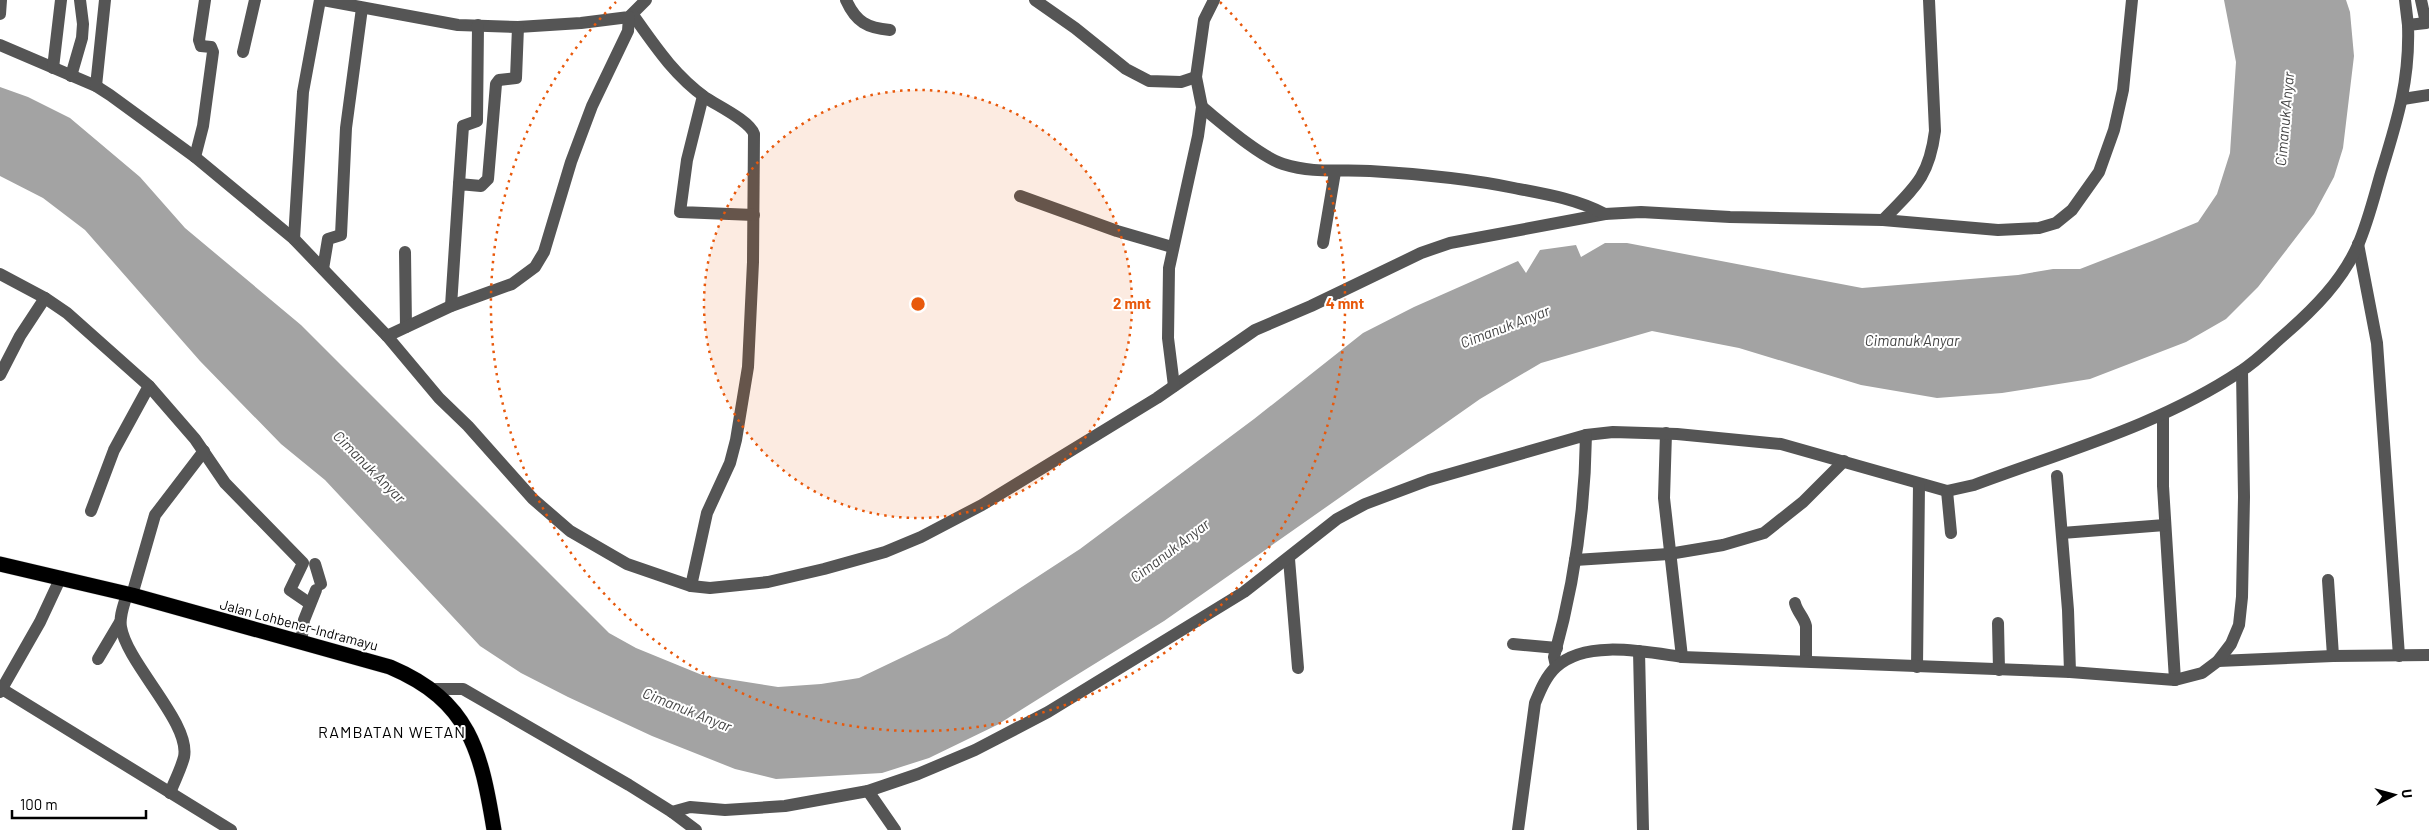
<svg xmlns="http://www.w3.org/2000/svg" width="2429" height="830" font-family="Barlow,sans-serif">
	<rect width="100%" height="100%" fill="#fff"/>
	<path fill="#a3a3a3" d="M2224,0H2346L2350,12L2354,56L2343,148L2334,177L2314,214L2258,287L2226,319L2186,342L2090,379L2002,393L1937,398L1861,385L1739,348L1652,331L1541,363L1480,399L1164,621L1075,676L997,725L929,758L882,773L776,779L735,769L652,736L568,697L521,673L480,646L325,480L281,444L200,361L85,230L43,198L0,176V87L28,97L70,118L140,177L185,228L301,325L609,633L636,648L702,675L778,687L821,684L859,678L947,636L1080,549L1254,419L1363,333L1414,307L1518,261L1526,273L1540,250L1576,245L1581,257L1605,243H1627L1862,288L2018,275L2053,269H2080L2152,241L2198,222L2217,194L2230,153L2236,62Z"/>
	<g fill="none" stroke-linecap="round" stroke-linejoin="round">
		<g stroke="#dbdbdb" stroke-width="16">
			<path id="highway" d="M0,564L132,595L390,667C470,701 481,751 494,830"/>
		</g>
		<g stroke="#555" stroke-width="12">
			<path d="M323,0L458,25L518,27L581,23L629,17L646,0"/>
			<path d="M846,0C856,22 867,28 890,30"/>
			<path d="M1035,0L1075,28L1126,69L1149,81L1181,82L1196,77"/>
			<path d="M2405,0L2408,25"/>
			<path d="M0,14L1,0"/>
			<path d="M633,15C655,46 674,75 706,98C718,106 750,121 754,134L753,262L748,367L736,440L730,463L707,513L691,586"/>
			<path d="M0,45L96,86L110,95L195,157L294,239L387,336L439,398L468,426L533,499L570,531L627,564L691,586L710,588L768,582L824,569L885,552L921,537L982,505L1157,398L1255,330L1311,306L1421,253L1450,243L1605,214L1641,212L1730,217L1883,220L1998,230L2039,228L2056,223L2072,210L2099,172L2114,130L2123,90L2132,0"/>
			<path d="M243,52L255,0"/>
			<path d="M53,68L61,0"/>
			<path d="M71,76L82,38L83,24L80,0"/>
			<path d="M96,86L105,0"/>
			<path d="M703,96L687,160L680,212L754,215"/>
			<path d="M2403,99L2429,95"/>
			<path d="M1202,107C1223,124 1259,156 1283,164C1315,174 1339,169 1370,171C1419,174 1466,178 1514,188C1546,194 1576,199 1605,214"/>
			<path d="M195,157L203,126L213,52L211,47L201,46L199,40L205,0"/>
			<path d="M459,184L463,126L477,121L478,25"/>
			<path d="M1020,196L1117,231L1172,247"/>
			<path d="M1883,220C1914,188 1929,178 1935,131L1929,0"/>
			<path d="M294,239L303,92L320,0"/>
			<path d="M1323,243L1335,172"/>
			<path d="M2358,244L2377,343L2399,656"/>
			<path d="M405,252L406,327"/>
			<path d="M323,269L328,239L341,235L346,128L362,8"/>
			<path d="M0,274L45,298L67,313L149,386L195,439L225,483L303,563L290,590L309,603"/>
			<path d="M451,306L459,184L481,186L488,179L496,84L499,80L516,78L518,27"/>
			<path d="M387,336L451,306L512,284L535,267L544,252L571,162L592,106L628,31L629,17"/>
			<path d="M0,375L20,336L45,298"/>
			<path d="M1174,386L1168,338L1169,268L1198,136L1202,107L1196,77L1204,20L1214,0"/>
			<path d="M2163,416V486L2175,680"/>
			<path d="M1666,433L1664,498L1682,657"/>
			<path d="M1586,435L1613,432L1677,434L1781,444L1947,491L1974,485C2065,451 2160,425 2241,371C2257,361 2270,347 2284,335C2314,309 2342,281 2358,245C2368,222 2374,197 2381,173C2397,121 2410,81 2408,25L2426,23L2421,0"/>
			<path d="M2057,476L2068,610L2070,672"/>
			<path d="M1947,491L1951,533"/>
			<path d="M91,511L114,450L149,386"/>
			<path d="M2062,533L2165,525"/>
			<path d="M1289,559L1298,668"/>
			<path d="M1575,560L1669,554L1723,545L1764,533L1803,502L1844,461"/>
			<path d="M315,564L321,584"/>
			<path d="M2328,580L2333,656"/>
			<path d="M127,594C124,605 119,616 121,627C127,664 191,723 184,757C181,769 174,782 170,793"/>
			<path d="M132,595L155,515L204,451"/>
			<path d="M1795,603C1797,612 1804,617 1806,626V661"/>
			<path d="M1998,623L1999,670"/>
			<path d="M301,643L304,620L316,590"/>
			<path d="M1513,644L1557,648"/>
			<path d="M1639,651L1643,830"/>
			<path d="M98,659L120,622"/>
			<path d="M2218,661L2333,656L2429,655"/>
			<path d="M1917,667L1919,484"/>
			<path d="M2,689L231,830"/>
			<path d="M433,689H463L629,785L672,812L696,830"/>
			<path d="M0,692L40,622L61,577"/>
			<path d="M868,791L895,830"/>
			<path d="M672,812L690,807L725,810L785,806L868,791L918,774L975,750L1048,712L1244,592L1337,519L1365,504L1429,480L1586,435C1585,510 1574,585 1554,657L1556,666"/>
			<path d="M1518,830L1535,703C1540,691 1546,676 1556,667C1586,639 1646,652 1682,657L2070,672L2175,680L2202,673L2218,661L2231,644L2239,625L2242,597L2244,497L2242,371"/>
		</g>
		<use href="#highway" stroke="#000" stroke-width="15"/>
	</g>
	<circle cx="918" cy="304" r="214" fill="#e8590c" fill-opacity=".12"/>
	<g fill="none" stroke="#e8590c" stroke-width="2.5" stroke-dasharray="2.5 5">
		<circle cx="918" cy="304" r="214"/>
		<path d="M1220 2A427 427 0 1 1 616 2"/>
	</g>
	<g text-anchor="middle" stroke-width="4" stroke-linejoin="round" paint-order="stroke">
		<g font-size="14" fill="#000" stroke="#fff">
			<text transform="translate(299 625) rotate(15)" y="5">Jalan Lohbener-Indramayu</text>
		</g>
		<g font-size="15" font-style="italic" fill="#444" stroke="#fff">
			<text transform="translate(2285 119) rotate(-85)" y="5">Cimanuk Anyar</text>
			<text transform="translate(1505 327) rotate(-21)" y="5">Cimanuk Anyar</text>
			<text x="1912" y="346">Cimanuk Anyar</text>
			<text transform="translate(369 467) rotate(45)" y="5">Cimanuk Anyar</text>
			<text transform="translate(1170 551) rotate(-37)" y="5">Cimanuk Anyar</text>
			<text transform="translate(687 710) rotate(22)" y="5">Cimanuk Anyar</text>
		</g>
		<g font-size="16" letter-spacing="1" fill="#000" stroke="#fff">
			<text x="392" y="738">RAMBATAN WETAN</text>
		</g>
	</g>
	<circle cx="918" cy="304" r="8" fill="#e8590c" stroke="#fff" stroke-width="2.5"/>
	<g font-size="15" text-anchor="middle" font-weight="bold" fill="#e8590c" stroke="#fff" stroke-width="4" stroke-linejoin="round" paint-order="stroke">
		<text x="1132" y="309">2 mnt</text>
		<text x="1345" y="309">4 mnt</text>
	</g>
	<g transform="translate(2394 795) rotate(84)" stroke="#ffffff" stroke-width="4" paint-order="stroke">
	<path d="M0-4L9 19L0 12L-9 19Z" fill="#000000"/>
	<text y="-8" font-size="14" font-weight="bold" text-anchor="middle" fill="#000000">U</text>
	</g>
	<path d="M12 810v8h134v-8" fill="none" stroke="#000000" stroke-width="2.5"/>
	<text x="20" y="810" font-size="15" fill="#000000" stroke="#ffffff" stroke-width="4" paint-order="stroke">100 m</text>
</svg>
